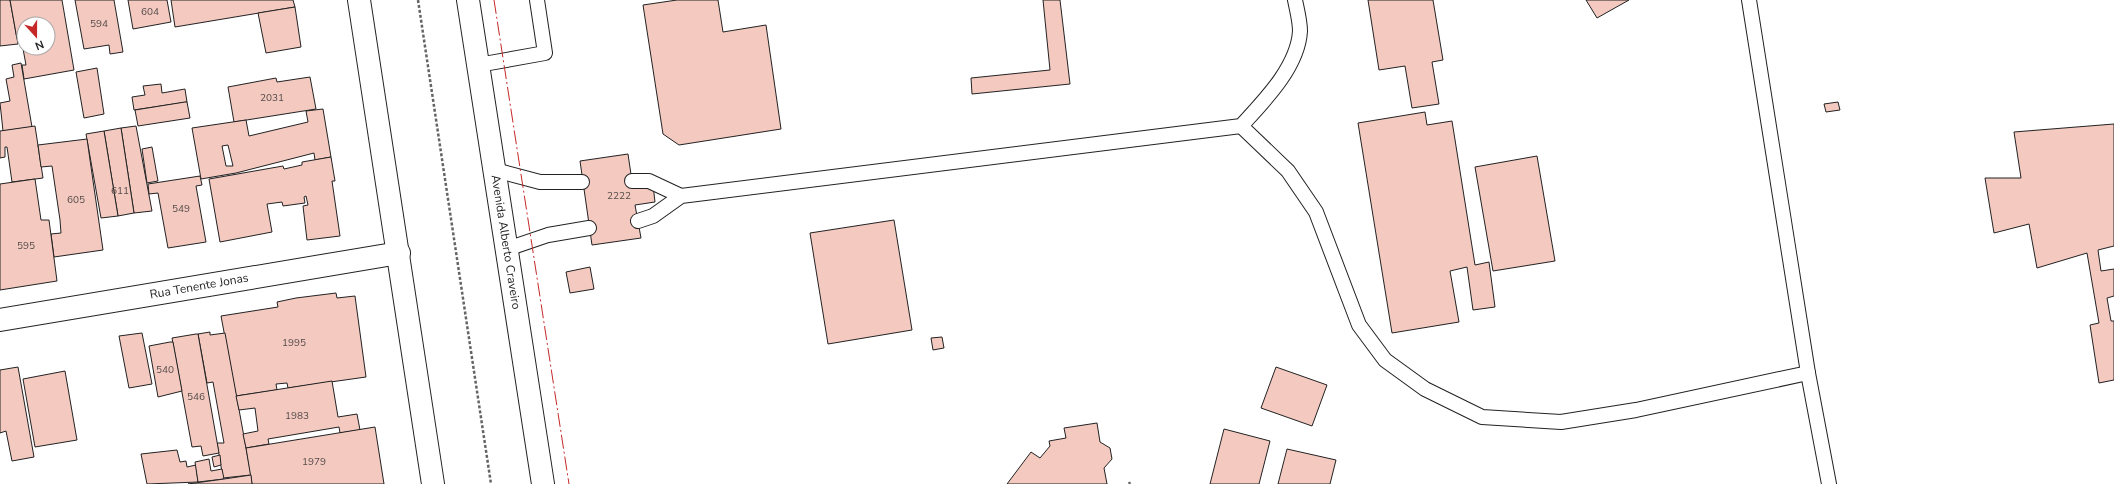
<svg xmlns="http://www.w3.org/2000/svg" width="2114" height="484" font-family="'Nunito Sans',sans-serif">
	<rect width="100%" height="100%" fill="#fff"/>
	<g fill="#f3c9c0" stroke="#222" fill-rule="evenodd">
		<path d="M0,0H10L18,44L0,46Z"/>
		<path d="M10,0H62L74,70L24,79L22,65H26L21,38L17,39ZM24,24H48V48H24Z"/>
		<path d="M75,0H114L123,52L110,54L109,45L84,49Z"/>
		<path d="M128,0H167L171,22L133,29Z"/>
		<path d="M171,0H293L295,7L175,27Z"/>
		<path d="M677,0H718L723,32L766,25L781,129L679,145L663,134L643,5Z"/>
		<path d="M1043,0H1060L1070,84L972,94L971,78L1050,70Z"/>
		<path d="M1368,0H1433L1443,60L1432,62L1439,104L1412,108L1405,66L1379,70Z"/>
		<path d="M1586,0H1629L1597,18Z"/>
		<path d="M295,7L301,47L266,53L258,13Z"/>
		<path d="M21,63L32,127L3,131L0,103L10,101L6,79L14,77L12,65Z"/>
		<path d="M97,68L104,114L84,118L76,72Z"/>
		<path d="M310,77L316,109L234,122L228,87L276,78L277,82Z"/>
		<path d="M161,84L162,93L185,89L187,102L134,110L132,97L145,95L143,86Z"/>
		<path d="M185,102H187L190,118L138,126L135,110Z"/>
		<path d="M1838,102L1840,110L1826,112L1824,104Z"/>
		<path d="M323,109L331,157L315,160L314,153L236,173L201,179L192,128L246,120L249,136L308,122L306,111ZM228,145L233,166H226L222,146Z"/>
		<path d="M1425,112L1427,125L1452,121L1475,265L1489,262L1495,307L1473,310L1467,267L1450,271L1459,322L1392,333L1358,123Z"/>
		<path d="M2114,124V246L2098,250L2101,271L2114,269V296L2107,298L2111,321H2114V380L2099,383L2090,325L2099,323L2087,253L2037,268L2029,224L1994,233L1985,178H2021L2014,132Z"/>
		<path d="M35,126L43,178L12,182L7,147H5V157L0,158V131Z"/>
		<path d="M136,126L152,211L134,213L121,128Z"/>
		<path d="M121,128L134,213L118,216L104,131Z"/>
		<path d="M104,131L118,216L101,218L86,134Z"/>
		<path d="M87,139L103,250L54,257L51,234L61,233L60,220L52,166L41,167L38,145Z"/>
		<path d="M152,147L158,181L147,183L142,149Z"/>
		<path d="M628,154L633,188L653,185L655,202L635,205L641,238L592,245L580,161Z"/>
		<path d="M1537,156L1555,261L1493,271L1475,167Z"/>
		<path d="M331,157L335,181H332L340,236L307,240L303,206L308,205L306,196L304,197L305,203L283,206L282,202L267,204L272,232L220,242L209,179L283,166L284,169L302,165V162Z"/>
		<path d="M200,176L202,185L196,186L206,242L168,248L158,193L149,194L148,184Z"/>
		<path d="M35,179L41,220H49L57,281L0,290V184Z"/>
		<path d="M894,220L912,330L828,344L810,233Z"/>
		<path d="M590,267L594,289L570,293L566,272Z"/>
		<path d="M336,293L337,298L355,296L366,377L288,388L287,383L276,384L277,390L236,396L221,316L278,307L277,302L296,298Z"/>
		<path d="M210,332V335L225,333L251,475L223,478L217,443H224L213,382L207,383L198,334Z"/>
		<path d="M142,333L152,384L129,388L119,336Z"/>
		<path d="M196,334H198L219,453L203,456L201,446L192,447L172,338Z"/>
		<path d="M942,337L944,348L933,350L931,338Z"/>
		<path d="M170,342H173L182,391L158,397L149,346Z"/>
		<path d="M18,367L34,457L12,461L6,431L0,433V370Z"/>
		<path d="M1276,367L1327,385L1312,426L1261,408Z"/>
		<path d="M65,371L77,440L35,447L23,379Z"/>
		<path d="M332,381L338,417L357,414L360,430L340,433L339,427L268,439L269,444L246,448L243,434L258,431L255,408L239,410L236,396Z"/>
		<path d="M1097,423L1100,442L1110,448L1112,459L1104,468L1107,484H1007L1031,452L1040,458L1050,446L1049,441L1066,438L1064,428Z"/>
		<path d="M375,427L384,484H252L246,448Z"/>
		<path d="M1224,429L1270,441L1259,484H1210Z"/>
		<path d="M1287,449L1336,460L1330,484H1278Z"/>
		<path d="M177,450L180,462L186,461L187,467L196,465L198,482L147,484L141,454Z"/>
		<path d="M220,455L221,465L214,467L212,457Z"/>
		<path d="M209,459L211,471L222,469L224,479L198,482L195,462Z"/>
		<path d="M251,475L252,484H188L224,479Z"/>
	</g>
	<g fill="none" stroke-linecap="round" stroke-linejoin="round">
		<g stroke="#222" stroke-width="16">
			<g id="service">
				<path d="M1749,0L1808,373L1829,484"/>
				<path d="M478,65L545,53L537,0"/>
				<path d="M1241,126L1288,171L1316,212L1359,325L1385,360L1425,389L1482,417L1561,422L1636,410L1808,373"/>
				<path d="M495,170L540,182H582"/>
				<path d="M632,181H649L681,196"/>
				<path d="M638,221L653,216L681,196L1241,126C1264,101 1298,67 1300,31C1300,21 1297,10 1295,0"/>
				<path d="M507,249L548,235L589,228"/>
			</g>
		</g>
		<g stroke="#222" stroke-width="24">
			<path id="minor" d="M0,320L399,253"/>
		</g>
		<g stroke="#222" stroke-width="24">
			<g id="primary">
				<path d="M359,0L433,484"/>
				<path d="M468,0L543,484"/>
			</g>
		</g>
		<g stroke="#646464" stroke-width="2.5" stroke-dasharray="3 2" stroke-linecap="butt">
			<path d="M418,0L491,484"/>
			<path d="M1129,482L1130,484"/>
		</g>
		<use href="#service" stroke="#fff" stroke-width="14"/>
		<use href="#minor" stroke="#fff" stroke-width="22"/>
		<use href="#primary" stroke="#fff" stroke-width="22"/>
		<path stroke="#c62828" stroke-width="1" stroke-dasharray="14 3 2 3" stroke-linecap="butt" d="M494,0L569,484"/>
	</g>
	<g text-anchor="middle" stroke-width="3" stroke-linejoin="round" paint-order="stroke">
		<g font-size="10" fill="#564c4a">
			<text x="150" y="15">604</text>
			<text x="99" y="27">594</text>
			<text x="272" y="101">2031</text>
			<text x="120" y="194">611</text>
			<text x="619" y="199">2222</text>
			<text x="76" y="203">605</text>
			<text x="181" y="212">549</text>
			<text x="26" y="249">595</text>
			<text x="294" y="346">1995</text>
			<text x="165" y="373">540</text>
			<text x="196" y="400">546</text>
			<text x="297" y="419">1983</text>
			<text x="314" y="465">1979</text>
		</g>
		<g font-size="12" fill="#222" stroke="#fff">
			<text transform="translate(506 242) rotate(81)" y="4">Avenida Alberto Craveiro</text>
			<text transform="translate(199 286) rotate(-10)" y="4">Rua Tenente Jonas</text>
		</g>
	</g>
	<g transform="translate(36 36) rotate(159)"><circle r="19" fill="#ffffff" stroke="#a7a7a7"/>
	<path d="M0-3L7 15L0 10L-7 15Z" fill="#c62828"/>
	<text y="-6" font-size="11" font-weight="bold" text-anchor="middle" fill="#222222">N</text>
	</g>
</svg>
